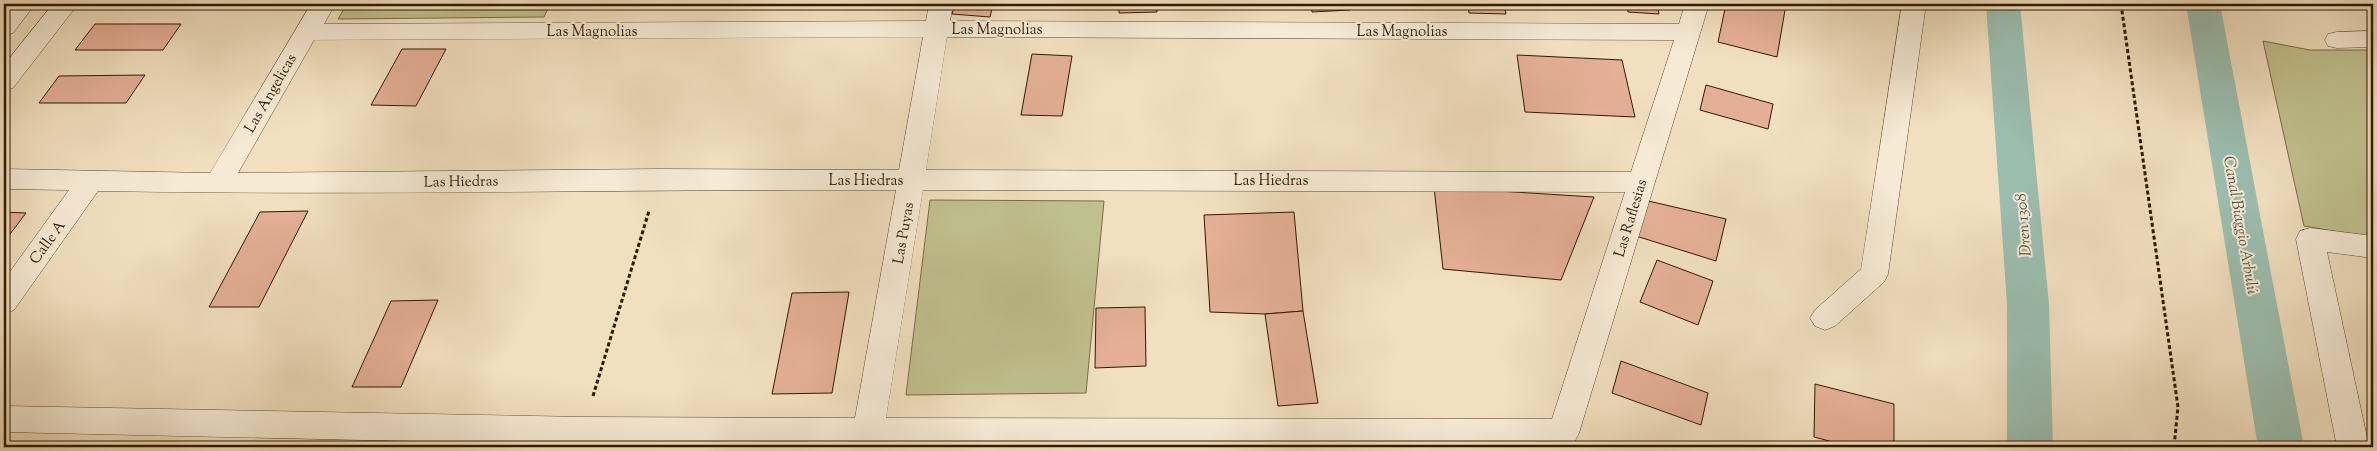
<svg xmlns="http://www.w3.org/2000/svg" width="2377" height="451" font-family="'Sorts Mill Goudy',serif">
	<rect width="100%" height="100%" fill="#f1dfbf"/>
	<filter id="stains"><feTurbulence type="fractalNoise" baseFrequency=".004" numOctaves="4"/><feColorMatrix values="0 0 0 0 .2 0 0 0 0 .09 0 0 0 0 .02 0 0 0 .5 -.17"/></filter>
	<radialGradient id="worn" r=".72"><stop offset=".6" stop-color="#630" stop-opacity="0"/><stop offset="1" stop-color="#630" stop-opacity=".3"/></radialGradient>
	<g fill="#c0c08e" stroke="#786d47">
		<path d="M347,4H550L544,17L338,19Z"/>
		<path d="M2263,41L2310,50H2373V238L2304,226Z"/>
		<path d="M930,200L1104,201L1086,393L906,395Z"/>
	</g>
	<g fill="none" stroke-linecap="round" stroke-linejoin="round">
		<g fill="#9bbdaf" fill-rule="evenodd">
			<path d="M1986,4H2020L2049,304L2053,447H2007V304Z"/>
			<path d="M2186,4H2220L2304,447H2258Z"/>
		</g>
	</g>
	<g fill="#e4af96" stroke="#301a00">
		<path d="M955,4H993L990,17L952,14Z"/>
		<path d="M1119,4H1157V12L1119,13Z"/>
		<path d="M1311,4H1348L1350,10L1312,12Z"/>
		<path d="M1468,4H1504L1506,14L1469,13Z"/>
		<path d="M1627,4H1657L1659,14L1628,12Z"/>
		<path d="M1726,4H1786L1777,57L1718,42Z"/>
		<path d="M95,24H181L163,50H75Z"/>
		<path d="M402,49H446L416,106L371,105Z"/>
		<path d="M1032,54L1072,56L1062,116L1021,115Z"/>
		<path d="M1517,55L1622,60L1635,117L1525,112Z"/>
		<path d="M145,75L126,103H39L59,76Z"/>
		<path d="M1706,85L1773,104L1768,129L1700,110Z"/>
		<path d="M1434,187L1594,197L1561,280L1443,269Z"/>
		<path d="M1644,200L1726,219L1716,261L1636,236Z"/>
		<path d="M308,211L259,307H209L260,212Z"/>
		<path d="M4,212L26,213L4,242Z"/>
		<path d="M1294,212L1303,311L1265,314L1210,312L1204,215Z"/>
		<path d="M1657,260L1713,281L1698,325L1640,302Z"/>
		<path d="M849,292L832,393L772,394L792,293Z"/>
		<path d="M438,300L401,387H352L391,301Z"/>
		<path d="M1145,307L1146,366L1095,368L1096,308Z"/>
		<path d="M1303,311L1318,403L1278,406L1265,314Z"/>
		<path d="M1621,361L1708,393L1701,425L1612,393Z"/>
		<path d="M1815,384L1894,404V447H1852L1814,437Z"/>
	</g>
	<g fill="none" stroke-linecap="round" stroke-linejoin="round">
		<g stroke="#604b30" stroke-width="1">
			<g id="minor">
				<path d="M311,4H335L324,24L926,21L929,4H953L950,21L1679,24L1685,4H1709L1579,433L1574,443L1563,447L583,445L4,432V406L583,417L855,418L896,190C630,189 364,196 98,191L14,310L4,314V280L69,190L4,189V169L210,173ZM923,37L899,170L659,169L238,173L314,40ZM947,37L1674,40L1631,172L926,170ZM923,190L1625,192L1552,419L886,418Z"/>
				<path d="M1902,4H1926L1888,274L1884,282L1835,326L1825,330L1815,326L1810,318L1815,310L1861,269Z"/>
				<path d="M2373,31V47L2337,48L2328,46L2325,40L2328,34L2337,32Z"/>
				<path d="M2310,228L2373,236V258L2327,252L2369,447H2337L2296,239L2300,231Z"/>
			</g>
		</g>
		<g stroke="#604b30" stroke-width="1">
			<g id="tertiary">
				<path d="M10,4H35L13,33L4,35V11Z"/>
				<path d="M53,4H78L13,88L4,91V65Z"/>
			</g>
		</g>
		<g stroke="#301a00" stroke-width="3" stroke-dasharray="4 2.5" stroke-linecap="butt">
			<path d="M2121,4L2178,407L2174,447"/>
			<path d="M593,396L649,211"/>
		</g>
		<use href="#minor" fill="#f6ead5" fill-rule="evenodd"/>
		<use href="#tertiary" fill="#f6ead5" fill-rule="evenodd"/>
	</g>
	<g text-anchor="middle" stroke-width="4" stroke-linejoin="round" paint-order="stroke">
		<g font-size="15" fill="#301a00" stroke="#f6ead5">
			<text x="997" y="34">Las Magnolias</text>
			<text x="592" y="36">Las Magnolias</text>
			<text x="1402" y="36">Las Magnolias</text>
			<text transform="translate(270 93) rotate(-60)" y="5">Las Angelicas</text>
			<text x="866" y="185">Las Hiedras</text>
			<text x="1271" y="185">Las Hiedras</text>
			<text transform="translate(461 181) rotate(-1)" y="5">Las Hiedras</text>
			<text transform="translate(1630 218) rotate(-73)" y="5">Las Raflesias</text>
			<text transform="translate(903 233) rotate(-80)" y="5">Las Puyas</text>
			<text transform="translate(47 242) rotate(-54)" y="5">Calle A</text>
		</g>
		<g font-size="16" font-style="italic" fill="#55533d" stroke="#f6ead5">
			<text transform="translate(2022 225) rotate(-95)" y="6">Dren 1308</text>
			<text transform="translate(2242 225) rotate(80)" y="6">Canal Biaggio Arbulú</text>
		</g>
	</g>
	<rect width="2377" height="451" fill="none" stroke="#f1dfbf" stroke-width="20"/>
	<rect x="5" y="5" width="2367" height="441" fill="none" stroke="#301a00" stroke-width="2.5"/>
	<rect x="10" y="10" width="2357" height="431" fill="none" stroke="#301a00"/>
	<rect width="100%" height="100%" filter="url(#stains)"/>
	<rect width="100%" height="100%" fill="url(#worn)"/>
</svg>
